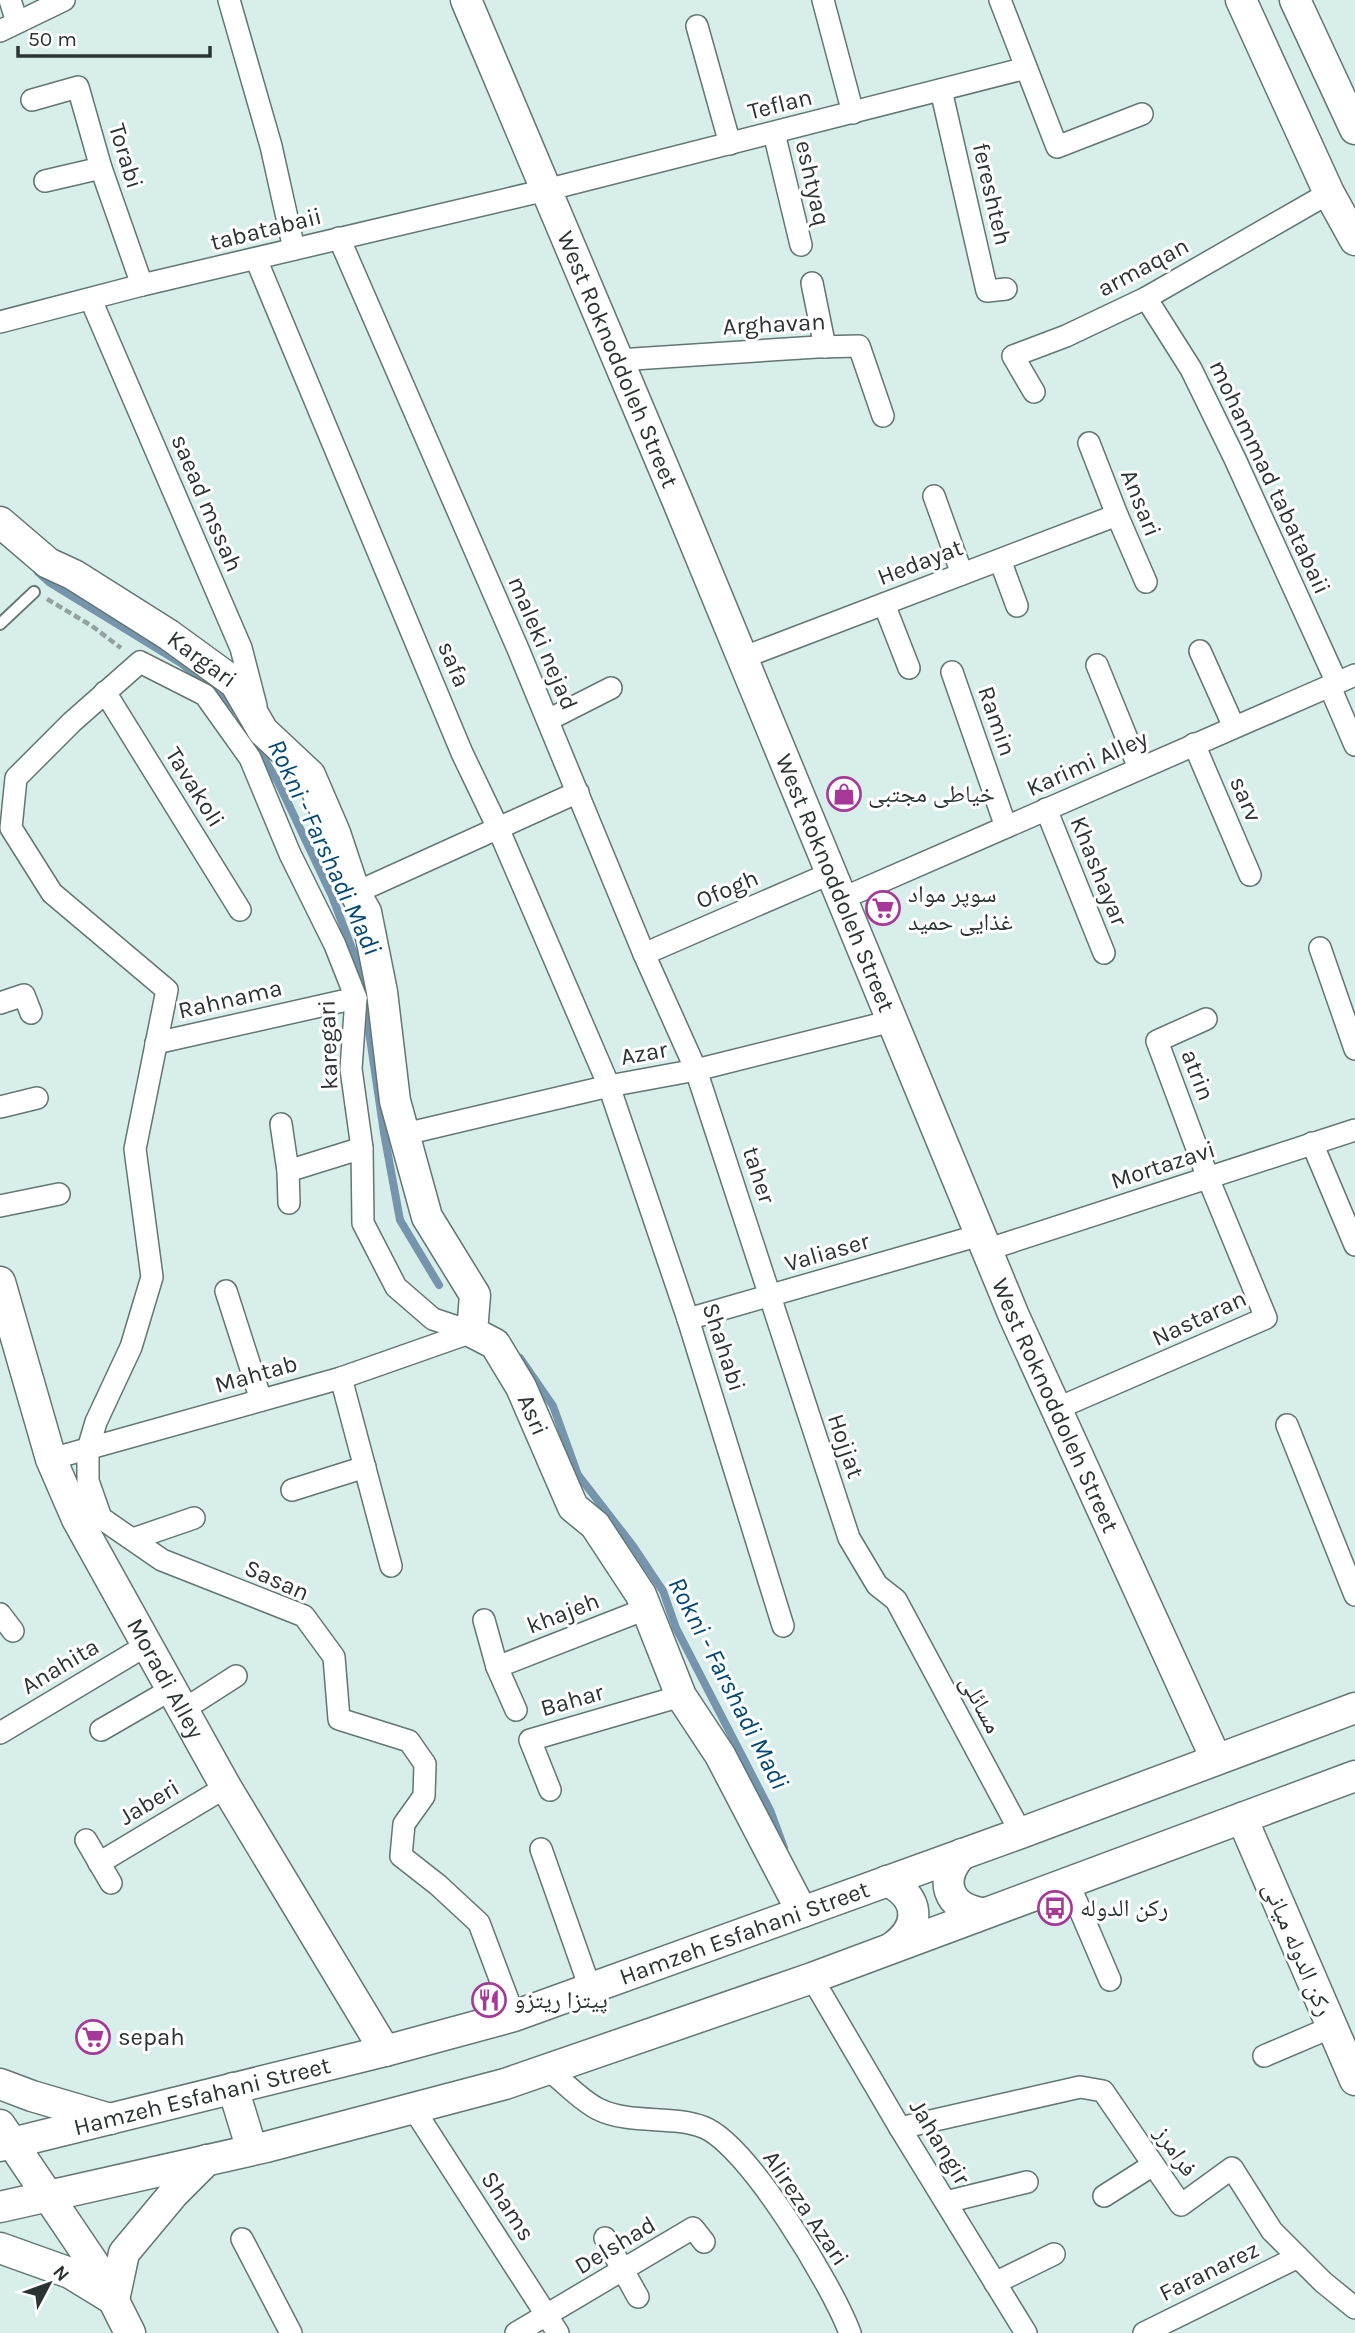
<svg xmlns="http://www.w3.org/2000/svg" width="1355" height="2333" font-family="Karla,'Noto Naskh Arabic',sans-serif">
	<rect width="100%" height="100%" fill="#d7eeea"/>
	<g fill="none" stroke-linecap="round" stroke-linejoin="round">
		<g stroke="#7695ad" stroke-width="8">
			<path d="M38,572L49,582L181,663L232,705L236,711"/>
			<path d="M251,737L278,782L332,896L360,970L384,1133L400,1220L439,1285"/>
			<path d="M520,1358L553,1406L578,1475L633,1546L663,1591L676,1628L770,1810L784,1848"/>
		</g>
		<g stroke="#627673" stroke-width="14">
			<path id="lane" d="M0,624L34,592"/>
		</g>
		<g stroke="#627673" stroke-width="24">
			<g id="street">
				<path d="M10,0L17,22"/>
				<path d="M229,0L271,146L294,249"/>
				<path d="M823,0L853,113"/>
				<path d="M1000,0L1057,147L1142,114"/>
				<path d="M697,26L730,144"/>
				<path d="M0,31L64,0"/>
				<path d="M941,90L987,291L1006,289"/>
				<path d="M32,100L78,87L101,168L142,285"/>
				<path d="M774,133L801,245"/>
				<path d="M45,181L101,168"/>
				<path d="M339,238L518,649L644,954L696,1070L849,1538L877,1585L896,1600L1021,1833"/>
				<path d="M256,259L462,753L498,828L609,1086L688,1319L783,1626"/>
				<path d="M812,283L825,347"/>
				<path d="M1146,298L1191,369L1235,459L1337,683"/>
				<path d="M91,300L241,648L256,706"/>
				<path d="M0,322L142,285L546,190L1026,68"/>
				<path d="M618,360L817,347L859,346L883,416"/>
				<path d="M1034,392L1013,356L1066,336L1146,298L1329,193"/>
				<path d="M1089,443L1117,515L1146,582"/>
				<path d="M934,496L962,574"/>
				<path d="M1000,560L1017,606"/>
				<path d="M884,604L909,668"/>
				<path d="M1200,651L1234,727"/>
				<path d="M742,658L1117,515"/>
				<path d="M1097,665L1139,768"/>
				<path d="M952,672L1006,827"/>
				<path d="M1330,687L1355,745"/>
				<path d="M105,692L240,910"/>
				<path d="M548,720L611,688"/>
				<path d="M1194,744L1250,875"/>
				<path d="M1046,809L1104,953"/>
				<path d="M355,893L578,792"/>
				<path d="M841,899L1355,675"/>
				<path d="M1320,948L1355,1049"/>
				<path d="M644,954L831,873"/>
				<path d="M0,1003L24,995L31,1013"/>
				<path d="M156,1043L356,998"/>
				<path d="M0,1107L37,1098"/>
				<path d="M281,1124L288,1171L289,1203"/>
				<path d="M405,1134L609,1086L696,1070L892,1021"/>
				<path d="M1312,1143L1355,1245"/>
				<path d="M288,1171L362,1148"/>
				<path d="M0,1206L59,1194"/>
				<path d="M986,1250L1355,1130"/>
				<path d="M226,1291L261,1400"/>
				<path d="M688,1319L980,1235"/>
				<path d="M472,1332L433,1319L396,1287L363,1223L362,1148L351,1069L356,998L335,945L290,854L250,758L205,695L140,662L72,722L16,778L11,828L52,893L167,990L135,1149L152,1277L131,1347L96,1422L88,1449V1481L101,1518L162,1560L304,1616L334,1657L339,1719L409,1741L425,1764L424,1796L404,1824L401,1856L438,1885L479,1923L514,2016"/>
				<path d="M341,1378L391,1566"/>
				<path d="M1056,1409L1266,1318L1208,1178L1157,1041L1206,1019"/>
				<path d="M1287,1425L1355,1595"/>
				<path d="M51,1459L341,1378L472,1332"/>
				<path d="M292,1490L365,1467"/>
				<path d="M133,1539L194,1518"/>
				<path d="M0,1614L13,1631"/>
				<path d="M484,1620L497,1667L516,1710"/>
				<path d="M497,1667L648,1608"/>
				<path d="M183,1710L236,1676"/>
				<path d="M101,1730L172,1689"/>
				<path d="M0,1733L147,1645"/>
				<path d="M550,1790L530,1740L681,1696"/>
				<path d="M86,1840L111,1883"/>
				<path d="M541,1849L590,1988"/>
				<path d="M99,1863L226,1787"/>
				<path d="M1068,1882L1110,1980"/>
				<path d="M812,1978L900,2128L1026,2333"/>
				<path d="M1264,2056L1332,2027"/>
				<path d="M548,2070C565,2082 580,2100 598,2109C630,2125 672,2115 703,2127C748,2144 833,2287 850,2333"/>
				<path d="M413,2108L558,2333"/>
				<path d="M900,2128L1080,2087L1103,2091L1181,2205L1232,2168L1272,2231L1323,2282L1355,2308"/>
				<path d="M1104,2196L1153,2165"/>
				<path d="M946,2202L1027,2182"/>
				<path d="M605,2238L638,2297"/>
				<path d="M242,2239L291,2333"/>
				<path d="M995,2283L1054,2254"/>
				<path d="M516,2333L693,2228L704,2242"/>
				<path d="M1144,2333L1298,2257"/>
			</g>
		</g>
		<g stroke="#627673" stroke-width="33">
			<g id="secondary">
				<path id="s1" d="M466,0L678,502L1014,1316L1216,1759"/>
				<path d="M1241,0L1329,193L1355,240"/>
				<path d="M1295,0L1355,129"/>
				<path id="s2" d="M0,522L48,563L74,575L169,635L235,683L263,731L310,775L335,833L355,893L366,912L382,992L395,1101L427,1217L475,1295L472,1332L495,1344L521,1387L573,1507L595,1525L641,1595L681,1696L720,1755L802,1912"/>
				<path id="s3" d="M0,1282L51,1459L77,1519L226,1787L385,2051"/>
				<path d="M1242,1818L1355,2080"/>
				<path d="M962,1854C938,1879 947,1908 982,1913"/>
				<path d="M887,1881C920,1897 922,1926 893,1947"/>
				<path d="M0,2084L32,2096L110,2119"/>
				<path d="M233,2088L252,2150"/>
				<path d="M0,2125L100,2273L130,2333"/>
				<path id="s4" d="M0,2146L385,2051L514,2016L1021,1833L1355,1708"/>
				<path d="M0,2207L266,2147L505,2084L812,1978L1355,1776"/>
				<path d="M0,2248L70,2273L114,2300"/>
				<path d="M114,2300L124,2253L174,2193L207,2160"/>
			</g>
		</g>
		<path stroke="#91a29f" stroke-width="4.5" stroke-dasharray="7 3.5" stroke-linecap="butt" d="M47,599L92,626L121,648"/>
		<use href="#lane" stroke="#fff" stroke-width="10"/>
		<use href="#street" stroke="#fff" stroke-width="21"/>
		<use href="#secondary" stroke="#fff" stroke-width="30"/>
	</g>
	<defs>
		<g id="shop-ring" transform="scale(1.75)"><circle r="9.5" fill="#fff" stroke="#a63997" stroke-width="1.5"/><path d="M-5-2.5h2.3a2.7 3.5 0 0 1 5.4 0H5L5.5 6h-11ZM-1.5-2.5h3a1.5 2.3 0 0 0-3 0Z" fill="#a63997"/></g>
		<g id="supermarket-ring" transform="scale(1.75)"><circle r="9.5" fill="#fff" stroke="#a63997" stroke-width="1.5"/><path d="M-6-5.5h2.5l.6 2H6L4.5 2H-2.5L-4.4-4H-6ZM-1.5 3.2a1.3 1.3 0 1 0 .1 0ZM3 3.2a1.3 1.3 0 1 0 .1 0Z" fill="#a63997"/></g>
		<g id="bus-ring" transform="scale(1.75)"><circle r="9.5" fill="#fff" stroke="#a63997" stroke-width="1.5"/><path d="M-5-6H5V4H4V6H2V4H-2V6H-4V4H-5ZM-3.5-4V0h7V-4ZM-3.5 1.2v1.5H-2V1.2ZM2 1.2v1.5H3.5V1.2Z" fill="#a63997"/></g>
		<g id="restaurant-ring" transform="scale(1.75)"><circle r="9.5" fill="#fff" stroke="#a63997" stroke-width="1.5"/><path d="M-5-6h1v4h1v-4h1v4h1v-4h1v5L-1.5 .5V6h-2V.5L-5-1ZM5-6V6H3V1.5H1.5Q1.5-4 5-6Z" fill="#a63997"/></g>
	</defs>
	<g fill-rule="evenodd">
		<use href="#shop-ring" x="844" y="794"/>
		<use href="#supermarket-ring" x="883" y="908"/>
		<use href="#bus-ring" x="1055" y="1908"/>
		<use href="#restaurant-ring" x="489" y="2000"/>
		<use href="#supermarket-ring" x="93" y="2037"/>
	</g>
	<g text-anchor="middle" stroke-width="6" stroke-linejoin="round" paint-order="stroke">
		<g font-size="24" fill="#2c3433" stroke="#fff">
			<text transform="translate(780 104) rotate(-14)" y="8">Teflan</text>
			<text transform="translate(126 156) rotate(73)" y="8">Torabi</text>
			<text transform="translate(813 183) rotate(77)" y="8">eshtyaq</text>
			<text transform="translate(992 194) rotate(77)" y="8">fereshteh</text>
			<text transform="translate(266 229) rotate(-14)" y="8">tabatabaii</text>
			<text transform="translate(1143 267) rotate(-28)" y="8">armaqan</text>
			<text transform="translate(774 324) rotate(-3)" y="8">Arghavan</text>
			<text dy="8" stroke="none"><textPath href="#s1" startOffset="390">West Roknoddoleh Street</textPath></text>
			<text transform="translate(1270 477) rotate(65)" y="8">mohammad tabatabaii</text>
			<text transform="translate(207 503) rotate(67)" y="8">saead mssah</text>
			<text transform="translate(1141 503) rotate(68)" y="8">Ansari</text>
			<text transform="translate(920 562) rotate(-21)" y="8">Hedayat</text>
			<text transform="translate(543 643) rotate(67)" y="8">maleki nejad</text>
			<text dy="8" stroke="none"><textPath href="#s2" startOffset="245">Kargari</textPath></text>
			<text transform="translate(454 664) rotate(67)" y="8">safa</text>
			<text transform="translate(997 721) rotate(71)" y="8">Ramin</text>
			<text transform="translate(1087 763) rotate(-24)" y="8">Karimi Alley</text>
			<text transform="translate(195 787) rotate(58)" y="8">Tavakoli</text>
			<text transform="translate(1246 799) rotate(67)" y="8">sarv</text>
			<text transform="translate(1099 871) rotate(68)" y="8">Khashayar</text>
			<text dy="8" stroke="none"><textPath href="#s1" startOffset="957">West Roknoddoleh Street</textPath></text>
			<text transform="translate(727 889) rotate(-23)" y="8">Ofogh</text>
			<text transform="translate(230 999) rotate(-13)" y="8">Rahnama</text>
			<text transform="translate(328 1045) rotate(-92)" y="8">karegari</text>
			<text transform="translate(644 1053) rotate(-10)" y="8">Azar</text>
			<text transform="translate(1198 1075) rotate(69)" y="8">atrin</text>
			<text transform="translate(1163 1165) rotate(-18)" y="8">Mortazavi</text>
			<text transform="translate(759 1175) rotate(72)" y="8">taher</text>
			<text transform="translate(827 1252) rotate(-16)" y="8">Valiaser</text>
			<text transform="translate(1199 1318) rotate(-25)" y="8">Nastaran</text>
			<text transform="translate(724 1347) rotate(72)" y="8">Shahabi</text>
			<text transform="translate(256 1374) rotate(-16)" y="8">Mahtab</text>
			<text dy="8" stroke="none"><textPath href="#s1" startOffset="1524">West Roknoddoleh Street</textPath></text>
			<text dy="8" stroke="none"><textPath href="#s2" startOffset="1101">Asri</textPath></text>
			<text transform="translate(846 1446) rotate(71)" y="8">Hojjat</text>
			<text transform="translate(277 1580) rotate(24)" y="8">Sasan</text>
			<text transform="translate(563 1613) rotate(-21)" y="8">khajeh</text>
			<text transform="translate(60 1666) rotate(-31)" y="8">Anahita</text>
			<text dy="8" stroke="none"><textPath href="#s3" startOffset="432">Moradi Alley</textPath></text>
			<text transform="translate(572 1700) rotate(-16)" y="8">Bahar</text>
			<text transform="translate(981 1704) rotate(62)" y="8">مسائلی</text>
			<text transform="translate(149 1802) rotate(-31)" y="8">Jaberi</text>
			<text dy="8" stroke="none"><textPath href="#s4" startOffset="775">Hamzeh Esfahani Street</textPath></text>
			<text transform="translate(1298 1949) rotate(67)" y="8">رکن الدوله میانی</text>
			<text dy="8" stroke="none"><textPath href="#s4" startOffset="208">Hamzeh Esfahani Street</textPath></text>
			<text transform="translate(940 2142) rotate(59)" y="8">Jahangir</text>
			<text transform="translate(1176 2151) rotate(56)" y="8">فرامرز</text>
			<text transform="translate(508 2206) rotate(57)" y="8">Shams</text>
			<text transform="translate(806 2208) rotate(56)" y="8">Alireza Azari</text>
			<text transform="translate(615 2245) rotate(-31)" y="8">Delshad</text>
			<text transform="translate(1209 2271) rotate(-26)" y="8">Faranarez</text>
		</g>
		<g font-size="24" fill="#2c3433" stroke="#fff" text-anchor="start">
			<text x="868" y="802">خیاطی مجتبی</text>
			<text x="908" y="902">سوپر مواد<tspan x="908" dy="28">غذایی حمید</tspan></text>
			<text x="1080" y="1916">رکن الدوله</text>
			<text x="514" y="2008">پیتزا ریتزو</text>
			<text x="118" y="2045">sepah</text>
		</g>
		<g font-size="26" font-style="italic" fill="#014974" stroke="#fff">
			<text transform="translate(325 847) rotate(65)" y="9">Rokni - Farshadi Madi</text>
			<text transform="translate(729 1683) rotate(63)" y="9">Rokni - Farshadi Madi</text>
		</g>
	</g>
	<g transform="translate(49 2284) rotate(49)" stroke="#ffffff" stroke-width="5" paint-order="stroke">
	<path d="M0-5L12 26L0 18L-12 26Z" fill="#2c3433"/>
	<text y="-10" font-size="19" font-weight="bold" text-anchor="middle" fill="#2c3433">N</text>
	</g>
	<path d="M18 46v10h192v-10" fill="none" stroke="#2c3433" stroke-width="3.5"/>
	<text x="28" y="46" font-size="21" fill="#2c3433" stroke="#ffffff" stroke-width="5" paint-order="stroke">50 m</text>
</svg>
